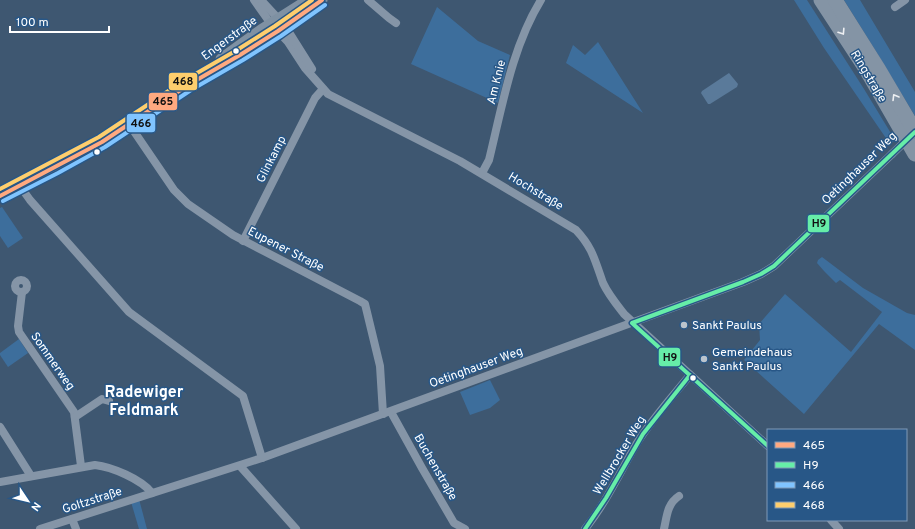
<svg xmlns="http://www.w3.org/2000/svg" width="915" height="529" font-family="Overpass,sans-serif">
	<rect width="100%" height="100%" fill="#3e5771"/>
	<g fill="#3d6e9c">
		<path d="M794,0H807L864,89L895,140L890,144L824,48Z"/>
		<path d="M844,0H860L915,92V116L877,53Z"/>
		<path d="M437,7L478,41L510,55L498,103L411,64Z"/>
		<path d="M598,42L643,113L566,63L573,45L585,55Z"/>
		<path d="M2,207L23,238L8,248L0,236V208Z"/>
		<path d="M822,257L863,288L907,313L915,315V350L879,324L804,414L744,360L760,340L759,324L785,294L851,352L882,312L840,280L836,283L824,271L817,263L818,260Z"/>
		<path d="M19,339L28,353L8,367L0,355V353Z"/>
		<path d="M490,380L500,400L490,408L470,415L460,392Z"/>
		<path d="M139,499L147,529H139L131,502Z"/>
	</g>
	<path fill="#5a7a9a" d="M729,73L738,84L737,87L710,104H708L701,93L702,91Z"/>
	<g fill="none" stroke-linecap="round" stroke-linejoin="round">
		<g stroke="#8595a7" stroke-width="8">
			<path d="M254,0L271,24L288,42L305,68L328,94L460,161L576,230C593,248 595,261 603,283C608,294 617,305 624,314L768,446"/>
			<path d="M261,0L285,26L312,69"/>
			<path d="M368,0L389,18L396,23"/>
			<path d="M895,7L905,0"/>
			<path d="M129,124L174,190L188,204L233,235L360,301L365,304L380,366L383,414"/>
			<path d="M482,173L489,160C502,107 512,47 541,0"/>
			<path d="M20,186L30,200L129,312L243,396L262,458"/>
			<path d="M243,241L315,98L323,89"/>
			<circle cx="21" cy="286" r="6"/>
			<path d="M22,292L18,326L19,332L74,412L81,466"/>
			<path d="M391,412L422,468L454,523L465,529"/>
			<path d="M75,417L102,399L109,401"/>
			<path d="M0,427L31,476"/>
			<path d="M240,466L296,529"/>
			<path d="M0,482L95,465C112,467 141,479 152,493"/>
			<path d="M72,519L76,529"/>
			<path d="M831,520L839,529"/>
			<path d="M40,529L262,458L743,282L761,274L774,266L892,154"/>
			<path d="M585,529C606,503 620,472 637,443C652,419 672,397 690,375"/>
			<path d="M664,529C667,516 667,504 679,496"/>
		</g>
		<g stroke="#7f91a3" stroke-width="11">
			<path d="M221,59L261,30L308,0"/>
			<path d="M0,196L55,168L102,142L188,85L240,55L278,31L322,0"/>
		</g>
		<g stroke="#8494a5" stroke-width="15">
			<path d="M821,0L866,69L915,154"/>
			<path d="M835,0L879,70L915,131"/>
		</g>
		<path stroke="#8595a7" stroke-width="8" d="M892,154L915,132"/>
		<g stroke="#285787" stroke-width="7">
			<path id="bus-1" d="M0,196L102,142L188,85L240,55L278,31L322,0"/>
		</g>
		<g stroke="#285787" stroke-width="7">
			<g id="bus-2">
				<path d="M768,446L632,323L743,282L761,274L774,266L915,132"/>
				<path d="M585,529L606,498L643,434L690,375"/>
			</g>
		</g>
		<g stroke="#285787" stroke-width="7">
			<path id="bus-3" d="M3,201L58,173L105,147L191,90L243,60L281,36L325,5"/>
		</g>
		<g stroke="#285787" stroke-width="7">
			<path id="bus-4" d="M0,189L99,137L185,80L237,50L275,26L312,0"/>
		</g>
		<use href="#bus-1" stroke="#ffa980" stroke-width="4"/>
		<use href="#bus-2" stroke="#66eda8" stroke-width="4"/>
		<use href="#bus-3" stroke="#80c4ff" stroke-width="4"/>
		<use href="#bus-4" stroke="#fece6d" stroke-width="4"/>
	</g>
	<defs><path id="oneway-chevron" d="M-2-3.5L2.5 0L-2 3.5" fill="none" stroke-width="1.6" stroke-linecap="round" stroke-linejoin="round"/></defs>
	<g stroke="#edeff2">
		<use href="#oneway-chevron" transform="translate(842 32) rotate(57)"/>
		<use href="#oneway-chevron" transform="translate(895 97) rotate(-121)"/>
	</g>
	<g fill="#fff" stroke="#285787" stroke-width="1.5">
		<circle cx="236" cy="51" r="3.5"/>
		<circle cx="97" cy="152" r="3.5"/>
		<circle cx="693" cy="378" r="3.5"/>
	</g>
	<g fill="#bbc4cd" stroke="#285787" stroke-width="1.5">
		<circle cx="684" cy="325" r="4"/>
		<circle cx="704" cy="359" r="4"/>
	</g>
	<g text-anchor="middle" stroke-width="3" stroke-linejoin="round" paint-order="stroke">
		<g font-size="12" fill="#fff" stroke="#285787">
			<text transform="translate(229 38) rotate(-36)" y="4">Engerstraße</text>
			<text transform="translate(869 76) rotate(59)" y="4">Ringstraße</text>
			<text transform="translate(496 82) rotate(-76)" y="4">Am Knie</text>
			<text transform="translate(271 159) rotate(-63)" y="4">Glinkamp</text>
			<text transform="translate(859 168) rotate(-44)" y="4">Oetinghauser Weg</text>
			<text transform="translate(536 191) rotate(31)" y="4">Hochstraße</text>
			<text transform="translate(286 249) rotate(27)" y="4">Eupener Straße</text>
			<text transform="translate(53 361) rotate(55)" y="4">Sommerweg</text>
			<text transform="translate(476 367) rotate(-20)" y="4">Oetinghauser Weg</text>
			<text transform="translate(619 455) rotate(-59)" y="4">Wellbrocker Weg</text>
			<text transform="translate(436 467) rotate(60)" y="4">Buchenstraße</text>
			<text transform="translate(92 500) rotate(-18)" y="4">Goltzstraße</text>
		</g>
		<g font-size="12" fill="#fff" stroke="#285787" text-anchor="start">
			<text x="692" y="329">Sankt Paulus</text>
			<text x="712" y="356">Gemeindehaus<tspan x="712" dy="14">Sankt Paulus</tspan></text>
		</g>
		<g font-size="16" font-weight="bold" fill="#fff" stroke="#285787">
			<text x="144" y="397">Radewiger<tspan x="144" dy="18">Feldmark</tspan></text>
		</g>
	</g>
	<g stroke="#285787" stroke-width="1.5">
		<rect x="168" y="72" width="30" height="19" rx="4" fill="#fece6d"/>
		<rect x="148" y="92" width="30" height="19" rx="4" fill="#ffa980"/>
		<rect x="126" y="113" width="30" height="20" rx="4" fill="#80c4ff"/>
		<rect x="807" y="214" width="23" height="19" rx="4" fill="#66eda8"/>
		<rect x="658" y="347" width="23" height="20" rx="4" fill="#66eda8"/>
	</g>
	<g font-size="11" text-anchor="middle" font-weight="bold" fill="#111">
		<text x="183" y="85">468</text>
		<text x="163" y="105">465</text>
		<text x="141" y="127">466</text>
		<text x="819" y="227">H9</text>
		<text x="670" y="361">H9</text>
	</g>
	<rect x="767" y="429" width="140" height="92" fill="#285787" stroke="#7e9ab7"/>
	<rect x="775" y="442" width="20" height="6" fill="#ffa980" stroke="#7e9ab7"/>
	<text x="803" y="449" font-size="12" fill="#ffffff">465</text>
	<rect x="775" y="462" width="20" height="6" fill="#66eda8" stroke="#7e9ab7"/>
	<text x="803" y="469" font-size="12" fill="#ffffff">H9</text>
	<rect x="775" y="482" width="20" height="6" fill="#80c4ff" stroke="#7e9ab7"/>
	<text x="803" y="489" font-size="12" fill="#ffffff">466</text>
	<rect x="775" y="502" width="20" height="6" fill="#fece6d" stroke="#7e9ab7"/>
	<text x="803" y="509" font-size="12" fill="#ffffff">468</text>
	<g transform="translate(28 501) rotate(125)" stroke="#285787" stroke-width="3" paint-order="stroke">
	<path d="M0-3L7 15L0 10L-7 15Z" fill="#ffffff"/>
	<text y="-6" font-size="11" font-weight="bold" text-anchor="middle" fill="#ffffff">N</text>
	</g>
	<path d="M10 26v6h99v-6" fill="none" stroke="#ffffff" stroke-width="2"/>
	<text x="16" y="26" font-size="12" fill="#ffffff" stroke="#285787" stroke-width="3" paint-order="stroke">100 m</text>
</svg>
